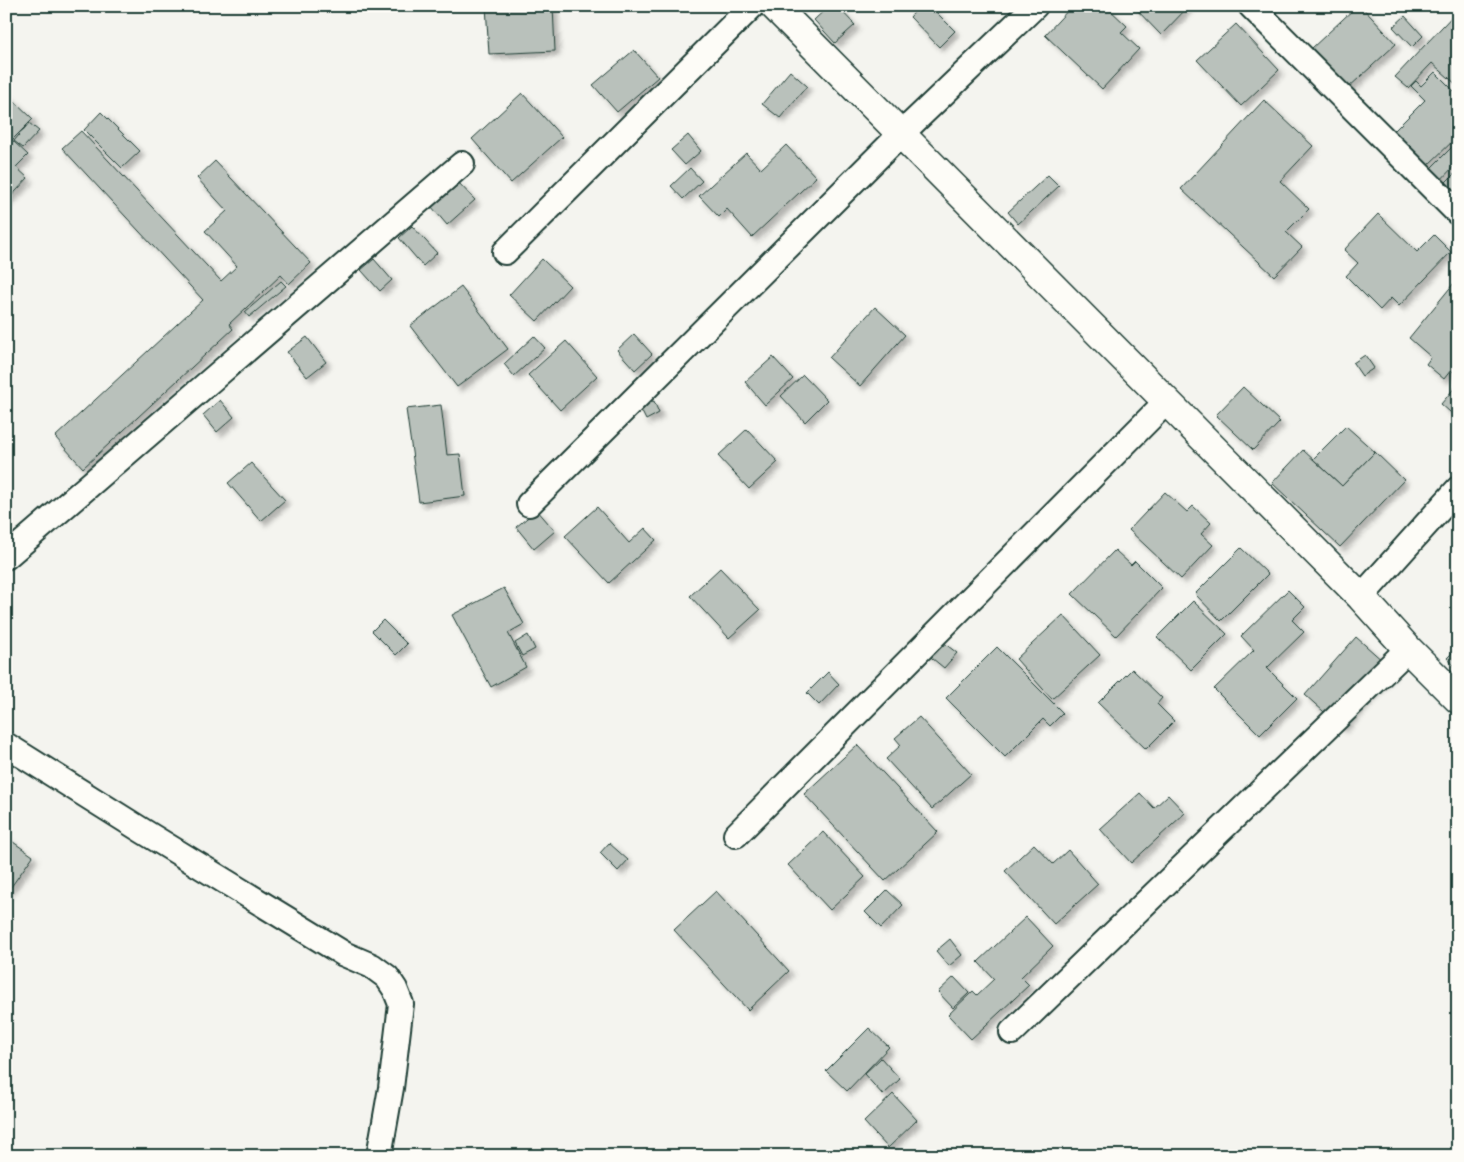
<svg xmlns="http://www.w3.org/2000/svg" width="1464" height="1162" font-family="'Playpen Sans',sans-serif">
	<defs>
		<filter id="shadow"><feDropShadow dx="4.5" dy="4.5" stdDeviation="2.5" flood-color="#0004"/></filter>
	</defs>
	<rect width="100%" height="100%" fill="#f4f4ef"/>
	<filter id="ink" filterUnits="userSpaceOnUse"><feTurbulence type="fractalNoise" baseFrequency=".02" numOctaves="2"/><feDisplacementMap in="SourceGraphic" scale="10" xChannelSelector="R" yChannelSelector="G"/><feConvolveMatrix kernelMatrix="1 2 1 2 8 2 1 2 1" color-interpolation-filters="sRGB"/></filter>
	<g filter="url(#ink)">
		<g fill="#b9c1bb" stroke="#1f3d34" filter="url(#shadow)">
			<path d="M486,6H553L555,51L489,54Z"/>
			<path d="M829,6H837L855,25L835,43L814,20Z"/>
			<path d="M920,6H930L955,31L939,47L910,17Z"/>
			<path d="M1072,6H1080L1088,13L1094,6H1106L1127,26L1121,32L1139,49L1102,89L1045,35Z"/>
			<path d="M1133,6H1189L1161,35Z"/>
			<path d="M1357,6H1361L1396,44L1348,88L1312,48Z"/>
			<path d="M1458,10V86L1432,63L1408,88L1395,77Z"/>
			<path d="M1405,16L1423,36L1412,47L1393,27Z"/>
			<path d="M1236,24L1279,70L1241,106L1197,60Z"/>
			<path d="M634,50L658,77L617,112L593,85Z"/>
			<path d="M790,71L807,86L780,118L762,104Z"/>
			<path d="M1435,72L1458,95V136L1425,168L1391,134L1425,100L1411,86L1416,81L1421,86Z"/>
			<path d="M6,93L33,119L12,140L28,155L16,167L28,178L6,202Z"/>
			<path d="M522,93L562,137L511,183L472,139Z"/>
			<path d="M1264,100L1313,146L1280,181L1309,209L1286,232L1302,247L1274,276L1181,189Z"/>
			<path d="M101,112L140,151L122,168L84,130Z"/>
			<path d="M29,123L39,131L23,148L14,141Z"/>
			<path d="M81,131L221,281L237,266L205,231L227,211L197,178L215,161L311,263L289,284L281,275L229,324L233,329L83,468L55,437L203,300L62,148Z"/>
			<path d="M688,135L701,151L685,165L671,150Z"/>
			<path d="M1455,144L1458,146V162L1433,188L1422,177Z"/>
			<path d="M786,145L816,177L752,237L727,209L719,217L699,196L746,153L761,169Z"/>
			<path d="M690,168L702,181L683,199L671,186Z"/>
			<path d="M1458,170V200L1443,185Z"/>
			<path d="M1048,175L1059,186L1018,224L1008,212Z"/>
			<path d="M458,182L475,200L447,225L431,206Z"/>
			<path d="M1378,214L1417,252L1434,235L1451,252L1399,306L1391,298L1380,310L1346,276L1358,263L1344,250Z"/>
			<path d="M412,226L437,253L423,266L399,238Z"/>
			<path d="M374,259L392,280L380,291L361,270Z"/>
			<path d="M542,259L570,286L537,321L509,295Z"/>
			<path d="M281,281L286,286L249,317L245,312Z"/>
			<path d="M1454,283L1458,287V376L1451,370L1444,379L1426,364L1431,357L1409,338Z"/>
			<path d="M461,287L508,349L457,387L410,326Z"/>
			<path d="M875,307L905,335L860,386L829,358Z"/>
			<path d="M634,334L652,354L635,370L617,350Z"/>
			<path d="M534,336L545,348L514,376L504,364Z"/>
			<path d="M307,337L326,362L307,377L287,352Z"/>
			<path d="M566,341L597,376L560,410L528,375Z"/>
			<path d="M1365,355L1374,368L1362,376L1353,363Z"/>
			<path d="M773,357L793,379L765,405L745,382Z"/>
			<path d="M803,375L827,400L805,422L781,396Z"/>
			<path d="M1456,386L1458,387V419L1441,404Z"/>
			<path d="M1243,387L1280,422L1253,450L1216,415Z"/>
			<path d="M220,400L234,417L217,432L203,415Z"/>
			<path d="M654,401L659,413L646,420L640,408Z"/>
			<path d="M441,405L447,455L460,454L465,496L419,502L406,409Z"/>
			<path d="M1346,426L1375,452L1342,486L1313,459Z"/>
			<path d="M747,429L778,462L749,489L718,456Z"/>
			<path d="M1303,450L1342,486L1375,452L1404,480L1340,547L1272,483Z"/>
			<path d="M251,463L285,500L261,521L228,483Z"/>
			<path d="M1165,492L1187,512L1193,506L1211,523L1201,534L1213,545L1181,579L1129,530Z"/>
			<path d="M597,507L629,543L645,528L656,540L609,583L565,536Z"/>
			<path d="M537,510L555,531L534,549L516,527Z"/>
			<path d="M1241,548L1268,574L1221,621L1195,594Z"/>
			<path d="M1115,550L1131,565L1135,561L1162,588L1116,636L1072,594Z"/>
			<path d="M720,568L760,610L729,638L690,596Z"/>
			<path d="M504,588L524,624L508,633L526,667L491,687L452,615Z"/>
			<path d="M1288,590L1305,607L1292,620L1304,632L1267,668L1297,698L1260,735L1214,689L1254,650L1241,636Z"/>
			<path d="M1193,601L1227,634L1191,670L1157,637Z"/>
			<path d="M1063,615L1100,655L1052,699L1016,659Z"/>
			<path d="M383,620L407,644L396,655L372,631Z"/>
			<path d="M528,635L535,649L522,656L515,643Z"/>
			<path d="M1356,637L1393,670L1342,728L1305,695Z"/>
			<path d="M939,639L957,653L944,668L927,654Z"/>
			<path d="M997,647L1063,713L1050,726L1043,719L1005,757L946,698Z"/>
			<path d="M1458,647V670L1447,658Z"/>
			<path d="M1132,669L1162,698L1157,704L1174,721L1146,749L1098,703Z"/>
			<path d="M828,672L839,684L819,705L807,693Z"/>
			<path d="M919,717L971,774L932,809L886,759L901,745L895,738Z"/>
			<path d="M857,745L938,832L885,881L804,794Z"/>
			<path d="M1140,793L1154,808L1168,795L1185,813L1131,863L1100,829Z"/>
			<path d="M823,832L865,877L830,910L788,865Z"/>
			<path d="M6,837L33,856L6,894Z"/>
			<path d="M609,843L628,860L618,871L600,853Z"/>
			<path d="M1034,844L1053,864L1068,850L1098,884L1054,924L1005,871Z"/>
			<path d="M887,890L903,905L881,928L865,912Z"/>
			<path d="M716,891L789,971L748,1010L674,930Z"/>
			<path d="M1026,917L1053,946L1021,977L1029,985L971,1039L948,1015L973,991L977,995L994,979L978,962Z"/>
			<path d="M950,939L962,955L949,966L936,951Z"/>
			<path d="M954,977L969,993L953,1008L938,992Z"/>
			<path d="M869,1028L889,1047L847,1091L826,1071Z"/>
			<path d="M881,1058L900,1079L883,1095L864,1074Z"/>
			<path d="M893,1094L917,1120L888,1148L864,1122Z"/>
		</g>
		<g fill="none" stroke-linecap="round" stroke-linejoin="round">
			<g stroke="#1f3d34" stroke-width="28">
				<g id="minor">
					<path d="M1251,6L1458,213"/>
					<path d="M505,252L752,6"/>
					<path d="M529,504L901,134L1035,6"/>
					<path d="M6,557L462,164"/>
					<path d="M1361,597L1458,489"/>
					<path d="M6,745L143,831L344,954L372,966L387,977L395,989L401,1004L391,1088L379,1156"/>
					<path d="M736,835L1167,401"/>
					<path d="M1012,1032L1408,649"/>
				</g>
			</g>
			<g stroke="#1f3d34" stroke-width="31">
				<path id="secondary" d="M774,6L1361,597L1408,649L1458,699"/>
			</g>
			<use href="#minor" stroke="#fdfcf7" stroke-width="24"/>
			<use href="#secondary" stroke="#fdfcf7" stroke-width="28"/>
		</g>
	</g>
	<rect width="1464" height="1162" fill="none" stroke="#fdfcf7" stroke-width="25"/>
	<rect x="12" y="12" width="1439" height="1137" fill="none" stroke="#1f3d34" stroke-width="2" filter="url(#ink)"/>
</svg>
